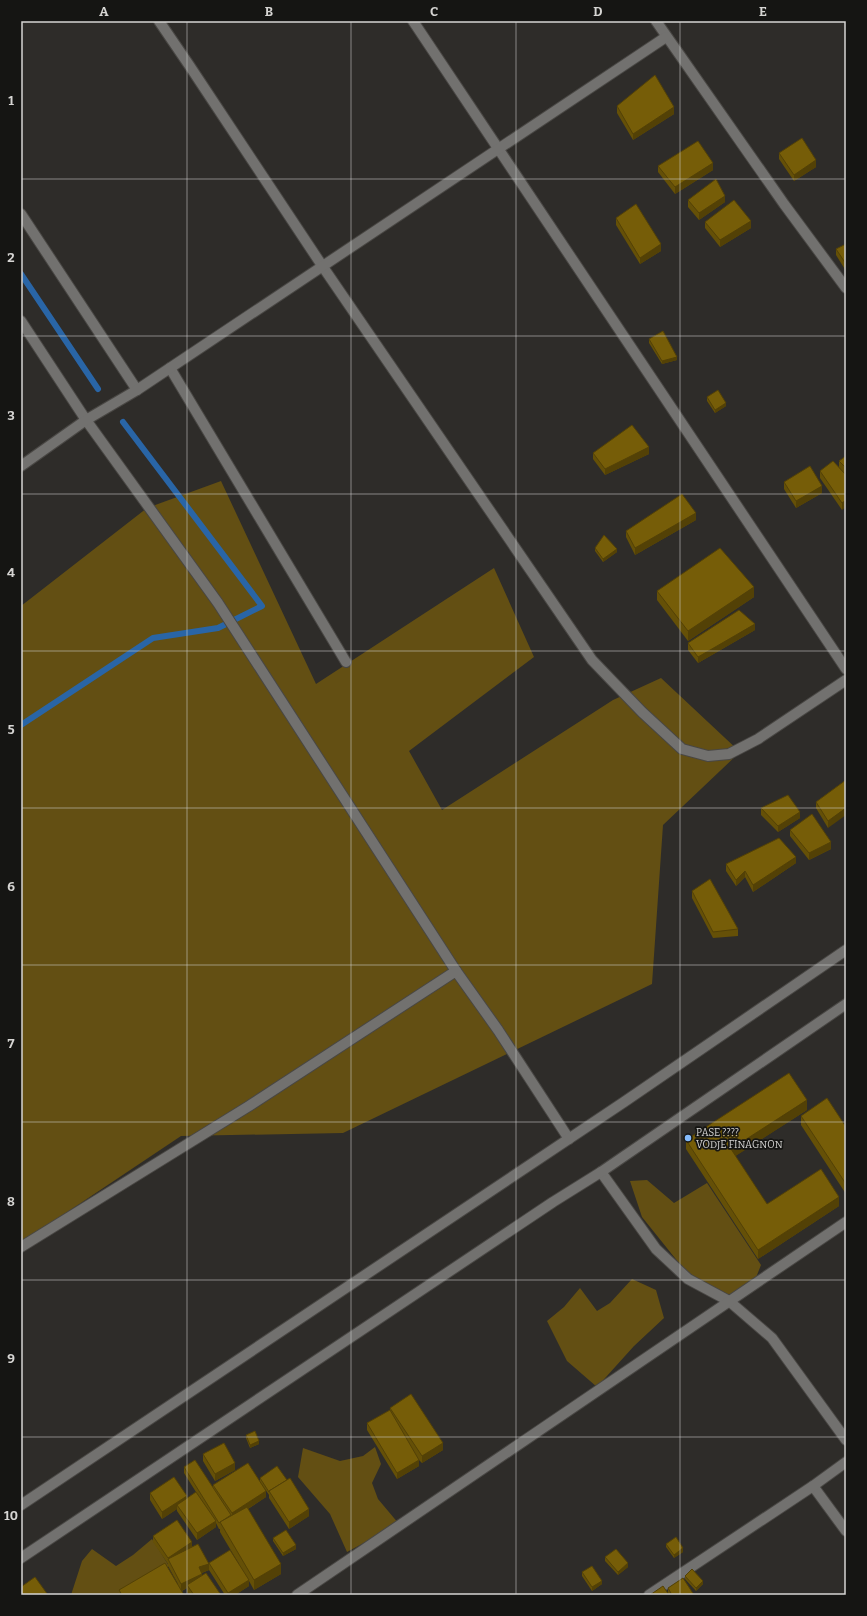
<svg xmlns="http://www.w3.org/2000/svg" width="867" height="1616" font-family="Bitter,serif">
	<rect width="100%" height="100%" fill="#2e2c29"/>
	<g fill="#634f13">
		<path d="M221,481L316,684L494,568L534,657L409,751L442,810L613,700L661,678L740,752L663,825L652,984L343,1133L181,1136L21,1243V606L147,508Z"/>
		<path d="M647,1180L674,1203L707,1183L761,1265L751,1290L721,1296L695,1283L642,1217L630,1181Z"/>
		<path d="M632,1279L656,1290L664,1318L634,1346L597,1387L567,1361L547,1321L564,1307L580,1288L597,1311L610,1303Z"/>
		<path d="M375,1447L381,1464L372,1483L378,1499L399,1524L347,1552L330,1514L298,1477L303,1448L340,1461L363,1456Z"/>
		<path d="M152,1539L169,1566L155,1581L134,1595H71L82,1561L92,1549L116,1566L133,1555Z"/>
	</g>
	<g fill="none" stroke-linecap="round" stroke-linejoin="round">
		<g stroke="#2965a6" stroke-width="6">
			<path d="M21,274L98,389"/>
			<path d="M21,725L153,638L218,628L262,606L123,422"/>
		</g>
		<g stroke="#494744" stroke-width="12">
			<g id="minor">
				<path d="M159,21L189,65L323,267L592,660L642,712L682,749L708,756L729,754L758,739L846,680"/>
				<path d="M413,21L846,669"/>
				<path d="M656,21L784,204L846,288"/>
				<path d="M21,214L137,390"/>
				<path d="M21,321L86,420L218,603L456,971"/>
				<path d="M170,368L346,662"/>
				<path d="M21,466L86,420L137,390L666,37"/>
				<path d="M601,1172L656,1249L688,1279L729,1301L772,1338L846,1440"/>
				<path d="M21,1247L249,1106L456,971L498,1030L569,1139"/>
				<path d="M813,1486L846,1531"/>
				<path d="M21,1505L624,1102L846,950"/>
				<path d="M21,1558L553,1202L601,1172L846,1004"/>
				<path d="M297,1595L846,1222"/>
				<path d="M649,1595L813,1486L846,1462"/>
			</g>
		</g>
		<use href="#minor" stroke="#72716f" stroke-width="10"/>
	</g>
	<g fill="#655007">
		<path d="M617,106L674,114L633,140L617,113Z"/>
		<path d="M779,153L816,167L794,181L779,159Z"/>
		<path d="M658,166L713,170L675,194L658,172Z"/>
		<path d="M688,200L725,202L699,220L688,207Z"/>
		<path d="M616,218L661,251L640,264L616,225Z"/>
		<path d="M705,222L751,228L720,247L705,228Z"/>
		<path d="M846,244V271L836,255V249Z"/>
		<path d="M649,339L677,360L662,364L649,343Z"/>
		<path d="M707,397L726,406L715,413L707,401Z"/>
		<path d="M593,453L649,454L605,475L593,459Z"/>
		<path d="M846,456V475L839,468V461Z"/>
		<path d="M820,471L846,475L842,510L820,478Z"/>
		<path d="M784,482L822,493L796,508L784,489Z"/>
		<path d="M696,520L635,555L626,537V531Z"/>
		<path d="M595,548L617,552L603,562L595,551Z"/>
		<path d="M657,591L754,597L688,641L657,600Z"/>
		<path d="M755,630L698,663L688,650V643Z"/>
		<path d="M846,780L828,828L816,808V802Z"/>
		<path d="M761,808L800,818L778,832L761,815Z"/>
		<path d="M790,830L831,849L809,860L790,836Z"/>
		<path d="M796,863L753,892L745,877L736,886L726,871V864Z"/>
		<path d="M692,891L738,929V936L713,938L692,898Z"/>
		<path d="M807,1110L735,1156L767,1204L839,1206L758,1259L686,1149V1140Z"/>
		<path d="M801,1116L846,1127V1194L801,1125Z"/>
		<path d="M390,1408L443,1450L422,1463L419,1460V1466L397,1479L367,1430V1423L390,1411Z"/>
		<path d="M246,1435L259,1444L250,1448L246,1438Z"/>
		<path d="M203,1454L235,1470L215,1481L203,1461Z"/>
		<path d="M184,1467L213,1488V1485L260,1481V1478L309,1516L289,1529L269,1498V1495L265,1489L266,1497L248,1509L281,1574L254,1590L249,1581V1586L235,1595H225L209,1570V1563L239,1564L220,1532V1529H219L216,1523V1527L197,1540L177,1511V1509L162,1519L150,1500V1493L187,1498L196,1492L184,1473Z"/>
		<path d="M153,1536L209,1570L202,1573V1575L221,1595H189L187,1592V1588L182,1591L184,1595H119V1590L178,1584L168,1566V1564L153,1542Z"/>
		<path d="M273,1538L296,1549L283,1556L273,1541Z"/>
		<path d="M666,1544L683,1552L674,1558L666,1547Z"/>
		<path d="M605,1557L628,1567L618,1575L605,1561Z"/>
		<path d="M582,1572L602,1584L592,1591L582,1576Z"/>
		<path d="M685,1576L703,1584L696,1591L685,1579Z"/>
		<path d="M668,1588L694,1595H650L668,1593Z"/>
	</g>
	<g fill="#534106">
		<path d="M674,107V114L633,140V134Z"/>
		<path d="M816,160V167L794,181V175Z"/>
		<path d="M713,163V170L675,194V187Z"/>
		<path d="M725,196V202L699,220V213Z"/>
		<path d="M751,221V228L720,247V240Z"/>
		<path d="M661,244V251L640,264V258Z"/>
		<path d="M677,357V360L662,364V361Z"/>
		<path d="M726,403V406L715,413V410Z"/>
		<path d="M649,447V454L605,475V469Z"/>
		<path d="M822,486V493L796,508V501Z"/>
		<path d="M846,500V507L842,510V503Z"/>
		<path d="M696,513V520L635,555V548Z"/>
		<path d="M617,549V552L603,562V559Z"/>
		<path d="M754,587V597L688,641V631Z"/>
		<path d="M755,624V630L698,663V657Z"/>
		<path d="M846,808V815L828,828V821Z"/>
		<path d="M800,812V818L778,832V826Z"/>
		<path d="M831,842V849L809,860V853Z"/>
		<path d="M796,857V863L753,892V885Z"/>
		<path d="M745,871V877L736,886V880Z"/>
		<path d="M807,1100V1110L731,1159V1149Z"/>
		<path d="M839,1197V1206L758,1259V1250Z"/>
		<path d="M259,1441V1444L250,1448V1445Z"/>
		<path d="M443,1443V1450L422,1463V1456Z"/>
		<path d="M419,1460V1466L397,1479V1473Z"/>
		<path d="M235,1463V1470L215,1481V1474Z"/>
		<path d="M266,1491V1497L232,1519V1513Z"/>
		<path d="M187,1496V1503L177,1505V1509L162,1519V1512Z"/>
		<path d="M309,1509V1516L289,1529V1522Z"/>
		<path d="M216,1521V1527L197,1540V1533Z"/>
		<path d="M192,1542V1548L168,1559V1564V1558Z"/>
		<path d="M296,1545V1549L283,1556V1553Z"/>
		<path d="M683,1548V1552L674,1558V1555Z"/>
		<path d="M628,1563V1567L618,1575V1572Z"/>
		<path d="M209,1564V1570L199,1574V1567Z"/>
		<path d="M281,1564V1574L254,1590V1580Z"/>
		<path d="M202,1574V1580L187,1585V1588L181,1591V1584Z"/>
		<path d="M249,1580V1586L235,1595H228V1593Z"/>
		<path d="M602,1581V1584L592,1591V1587Z"/>
		<path d="M703,1581V1584L696,1591V1588Z"/>
	</g>
	<g fill="#765d08" stroke="#534106">
		<path d="M655,75L674,107L633,134L617,106Z"/>
		<path d="M802,138L816,160L794,175L779,153Z"/>
		<path d="M698,141L713,163L675,187L658,166Z"/>
		<path d="M716,179L725,196L699,213L688,200Z"/>
		<path d="M734,200L751,221L720,240L705,222Z"/>
		<path d="M636,204L661,244L640,258L616,218Z"/>
		<path d="M846,244V264L836,249Z"/>
		<path d="M663,331L677,357L662,361L649,339Z"/>
		<path d="M718,390L726,403L715,410L707,397Z"/>
		<path d="M632,425L649,447L605,469L593,453Z"/>
		<path d="M846,456V468L839,461Z"/>
		<path d="M833,461L846,475V500L842,503L820,471Z"/>
		<path d="M810,466L822,486L796,501L784,482Z"/>
		<path d="M682,494L696,513L635,548L626,531Z"/>
		<path d="M604,535L617,549L603,559L595,548Z"/>
		<path d="M720,548L754,587L688,631L657,591Z"/>
		<path d="M739,610L755,624L698,657L688,643Z"/>
		<path d="M846,780V808L828,821L816,802Z"/>
		<path d="M788,795L800,812L778,826L761,808Z"/>
		<path d="M812,814L831,842L809,853L790,830Z"/>
		<path d="M779,838L796,857L753,885L745,871L736,880L726,864Z"/>
		<path d="M710,879L738,929L713,932L692,891Z"/>
		<path d="M789,1073L807,1100L731,1149L767,1204L821,1169L839,1197L758,1250L686,1140Z"/>
		<path d="M827,1098L846,1127V1184L801,1116Z"/>
		<path d="M411,1394L443,1443L422,1456L390,1408Z"/>
		<path d="M390,1410L419,1460L397,1473L367,1423Z"/>
		<path d="M255,1431L259,1441L250,1445L246,1435Z"/>
		<path d="M224,1443L235,1463L215,1474L203,1454Z"/>
		<path d="M195,1460L231,1515L219,1523L184,1467Z"/>
		<path d="M248,1463L266,1491L232,1513L213,1485Z"/>
		<path d="M277,1466L287,1480L269,1491V1492L260,1478Z"/>
		<path d="M174,1477L187,1496L162,1512L150,1493Z"/>
		<path d="M290,1478L309,1509L289,1522L269,1491Z"/>
		<path d="M196,1492L216,1521L197,1533L177,1505Z"/>
		<path d="M247,1507L281,1564L254,1580L220,1522Z"/>
		<path d="M177,1520L192,1542L168,1558L153,1536Z"/>
		<path d="M286,1530L296,1545L283,1553L273,1538Z"/>
		<path d="M676,1537L683,1548L674,1555L666,1544Z"/>
		<path d="M198,1544L209,1564L199,1567L202,1574L181,1584L168,1559Z"/>
		<path d="M616,1549L628,1563L618,1572L605,1557Z"/>
		<path d="M230,1550L249,1580L228,1593L209,1563Z"/>
		<path d="M165,1563L184,1595H122L119,1590Z"/>
		<path d="M592,1566L602,1581L592,1587L582,1572Z"/>
		<path d="M692,1569L703,1581L696,1588L685,1576Z"/>
		<path d="M206,1573L221,1595H194L187,1585Z"/>
		<path d="M35,1577L48,1595H21V1587Z"/>
		<path d="M683,1578L694,1595H672L668,1588Z"/>
		<path d="M663,1586L669,1595H650Z"/>
	</g>
	<path fill="none" stroke="#d6d5d3" stroke-width="1" stroke-opacity="0.55" d="M187,21V1595M351,21V1595M516,21V1595M680,21V1595M21,179H846M21,336H846M21,494H846M21,651H846M21,808H846M21,965H846M21,1122H846M21,1280H846M21,1437H846"/>
	<circle fill="#85bbfb" stroke="#151513" stroke-width="1.5" cx="688" cy="1138" r="4"/>
	<g text-anchor="middle" stroke-width="3.5" stroke-linejoin="round" paint-order="stroke">
		<g font-size="10" fill="#d6d5d3" stroke="#151513" text-anchor="start">
			<text x="696" y="1136">PASE ????<tspan x="696" dy="12">VODJE FINAGNON</tspan></text>
		</g>
	</g>
	<rect width="867" height="1616" fill="none" stroke="#151513" stroke-width="44"/>
	<rect x="22" y="22" width="823" height="1572" fill="none" stroke="#d6d5d3" stroke-width="1.5"/>
	<g font-size="13" text-anchor="middle" font-weight="bold" fill="#d6d5d3">
		<text x="104" y="16">A</text>
		<text x="269" y="16">B</text>
		<text x="434" y="16">C</text>
		<text x="598" y="16">D</text>
		<text x="763" y="16">E</text>
		<text x="11" y="105">1</text>
		<text x="11" y="262">2</text>
		<text x="11" y="420">3</text>
		<text x="11" y="577">4</text>
		<text x="11" y="734">5</text>
		<text x="11" y="891">6</text>
		<text x="11" y="1048">7</text>
		<text x="11" y="1206">8</text>
		<text x="11" y="1363">9</text>
		<text x="11" y="1520">10</text>
	</g>
</svg>
